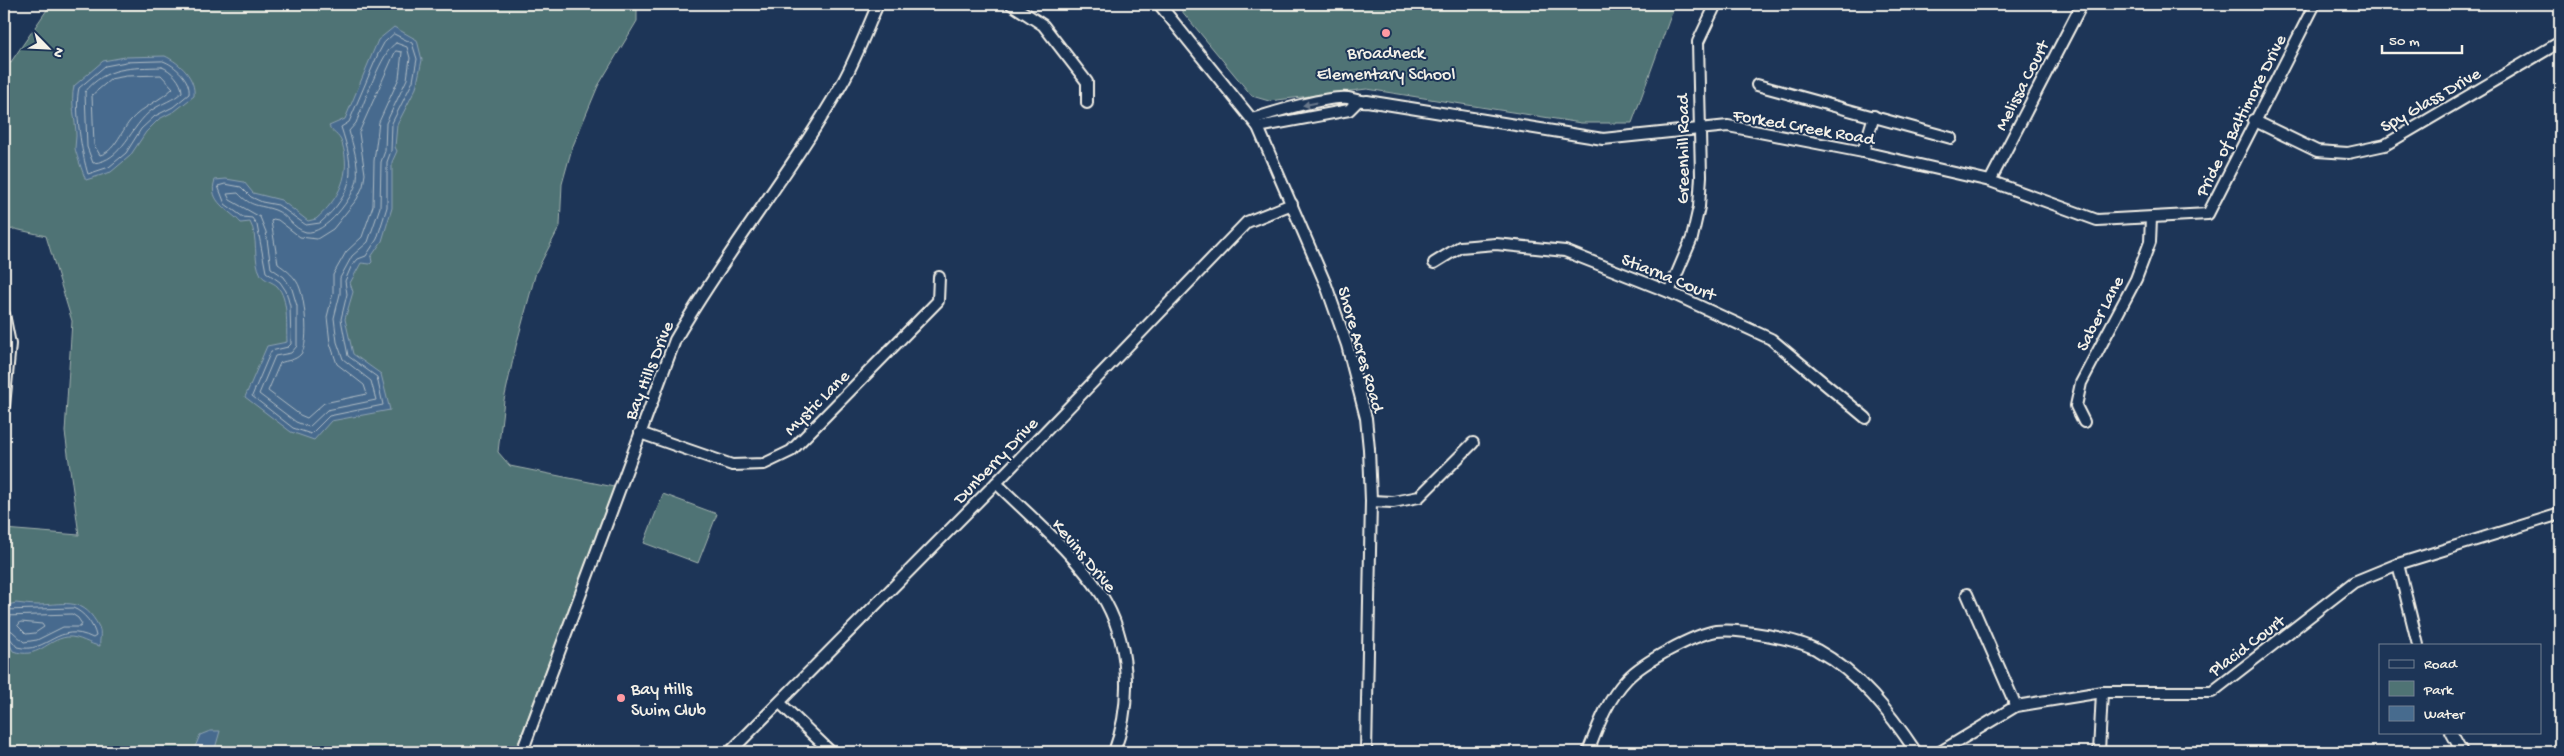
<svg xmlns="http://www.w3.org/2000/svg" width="2564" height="756" font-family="'Gochi Hand',sans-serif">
	<rect width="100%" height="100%" fill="#1d3557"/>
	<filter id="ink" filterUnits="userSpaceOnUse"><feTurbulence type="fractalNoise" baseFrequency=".02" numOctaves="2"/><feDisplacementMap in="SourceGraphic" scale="10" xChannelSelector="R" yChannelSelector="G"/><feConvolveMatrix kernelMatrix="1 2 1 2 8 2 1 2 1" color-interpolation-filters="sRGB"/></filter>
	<g filter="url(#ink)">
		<g fill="#4f7374" stroke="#a2b2ae">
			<path d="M51,4H637V21L598,86L572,148L562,184L560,226L536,272L516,346L504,400L498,452L510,466L624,489L565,619L515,752H88L66,746L42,752H4V529L79,535L65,432L72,321L46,236L15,229L4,230V72Z"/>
			<path d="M1176,4H1675L1632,123H1581L1367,89L1269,101L1252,96Z"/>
			<path d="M663,494L717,514L698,563L644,543Z"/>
		</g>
		<g fill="#476b8e" stroke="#8ca1b2">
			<path d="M394,27L417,40L422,60L416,88L397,125L395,147L397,151L392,162V208L382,241L371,257L372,262L370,264L361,263L350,283L353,292L345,319L353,354L381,374L390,410L331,421L314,440L291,432L245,397L267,346L287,342C286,326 289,299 277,286C273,282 264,280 261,275C252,259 259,238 250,222L241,223C230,210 207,202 215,180L226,179L244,182L253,193L281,200L308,221L316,219C339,199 352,174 342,143C339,134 332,133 329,126L345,119L378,40Z"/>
			<path d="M165,56C180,63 196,78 194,96L175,111L159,119L146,132L130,156L111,172L86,180C85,179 75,151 75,148C75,144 76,140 76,136C76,120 70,103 74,86L103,61L125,57Z"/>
			<path d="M16,603C24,604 32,605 39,605C67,604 84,597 99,627C102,634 99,640 100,646C90,645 80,636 67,637C46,640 38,660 13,651L4,634V606Z"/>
			<path d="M210,731H220L214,752H193L200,735Z"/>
		</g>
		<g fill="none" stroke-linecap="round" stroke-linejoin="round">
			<g stroke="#afbbc4" stroke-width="1">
				<path d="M394,34L412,43L417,59L413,81L392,123L391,151L387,162V207L377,239L366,256L358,259L351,267L345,281L347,294L341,319L348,356L377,377L383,405L329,416L311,434L293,428L252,396L271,351L288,347L291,344L290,306L286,291L280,282L266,272L257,225L252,218L243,217L225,204L218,186L225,184L241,187L251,197L262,202L278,205L306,225L320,223C356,191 355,170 341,127L349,122L378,54L384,43Z"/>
				<path d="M396,43L407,47L410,58L407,79L386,123L385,151L381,162L380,207L368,242L352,256L340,278V294L334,318L337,342L343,359L371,381L376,400L327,410L309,427L296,422L259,394L275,356L291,353L297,346V306L292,289L284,277L271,268L266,232L260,217L230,200L227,194L238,193C252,208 258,204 275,210C287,214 293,229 306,232C325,235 354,197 357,180C359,163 353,146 349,131L356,123C363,106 382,50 396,43Z"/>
				<path d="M396,51L402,52L399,78L379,122L374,161L373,206L362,237L346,252L333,275V293L327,317L330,343L337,364L364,385L367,394L324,403L307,418L300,415L268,391L280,363C287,360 295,361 301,354C310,343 305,294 297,282C292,274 285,269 278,264L271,221L273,219L278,220L300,237L317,239L333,229L357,199L363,186L365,174L359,133Z"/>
				<path d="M163,61C175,65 191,80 189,94L173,107L155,116L141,129L126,153L109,167L88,174C82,155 74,108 79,88L105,66L126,62Z"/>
				<path d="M162,67C171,70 182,82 182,92C174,100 162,103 152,110C130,126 123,161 93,163L87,147L85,92C106,66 131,68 162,67Z"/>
				<path d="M127,76L161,75L173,88C160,101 143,106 130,121C121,132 114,152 100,155L94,145L92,95L111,79Z"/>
				<path d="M4,610L73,608C84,612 94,625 96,636L93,638C57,620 48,655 17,647L9,637L4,635"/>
				<path d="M4,616L72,614L78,618L82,624L80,627H63L37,640L24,642L12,631L4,629"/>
				<path d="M21,622L42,624L44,627L35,633L26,634L18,626Z"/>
			</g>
			<g stroke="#f4f1e8" stroke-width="14">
				<g id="minor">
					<path d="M1011,4L1043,25L1087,82V103"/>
					<path d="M1159,4L1258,127L1326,285L1347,345L1366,418L1369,449L1371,501L1366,752"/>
					<path d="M1757,85L1951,138"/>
					<path d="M1252,119C1275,112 1326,96 1348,98C1355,99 1359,102 1367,101L1603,139L1728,126L1863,152L1990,181L2097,220L2208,214L2315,4"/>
					<path d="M2253,120L2317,151L2348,153L2385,145L2560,42"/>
					<path d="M1258,127L1349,110L1357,102"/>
					<path d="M1863,152L1874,116"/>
					<path d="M1990,181L2082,4"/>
					<path d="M1434,263L1460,247L1496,244L1565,251L1669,292L1771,339L1866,418"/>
					<path d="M1669,292L1692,238L1699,207L1701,176L1698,42L1716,4"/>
					<path d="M4,314L10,344L4,406"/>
					<path d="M2084,422L2076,406L2081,383L2136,279L2150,242L2151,218"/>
					<path d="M640,433L732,465L764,464L791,451L938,301L939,277"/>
					<path d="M996,483C1030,516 1075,554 1101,594C1130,640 1133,702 1114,752"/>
					<path d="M1371,501L1393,502L1419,497L1473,443"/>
					<path d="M2398,564L2418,645"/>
					<path d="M1967,594L2016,706"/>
					<path d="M780,703L831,752"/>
					<path d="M2451,732L2462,752"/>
					<path d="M522,752L675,340C727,250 793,170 844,80C857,56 867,29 878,4"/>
					<path d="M730,752L996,483L1247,222L1292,204"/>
					<path d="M1588,752C1598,726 1607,700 1627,679C1643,662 1693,635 1716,631C1738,628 1798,639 1817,650C1859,673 1890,713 1916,752"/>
					<path d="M1940,752L2016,706L2102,692H2212L2354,582L2398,564L2560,514"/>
					<path d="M2099,752L2102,692"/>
				</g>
			</g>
			<use href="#minor" stroke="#1d3557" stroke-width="10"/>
		</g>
		<defs><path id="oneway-solid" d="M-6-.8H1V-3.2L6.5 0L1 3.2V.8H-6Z" transform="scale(1.25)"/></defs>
		<use fill="#68778a" href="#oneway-solid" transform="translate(1310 104) rotate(169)"/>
	</g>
	<g fill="#ff9aa2" stroke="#1d3557" stroke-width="2">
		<circle cx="1386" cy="33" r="5"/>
		<circle cx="621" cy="698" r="5"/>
	</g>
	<g text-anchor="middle" stroke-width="4" stroke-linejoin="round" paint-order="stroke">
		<g font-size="18" fill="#f4f1e8" stroke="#1d3557">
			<text x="1386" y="58">Broadneck<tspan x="1386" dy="21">Elementary School</tspan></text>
			<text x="631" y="694" text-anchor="start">Bay Hills<tspan x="631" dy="21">Swim Club</tspan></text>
		</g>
		<g font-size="18" fill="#f4f1e8" stroke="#1d3557">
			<text transform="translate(2021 85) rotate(-63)" y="6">Melissa Court</text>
			<text transform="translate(2430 99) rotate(-30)" y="6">Spy Glass Drive</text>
			<text transform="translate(2240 115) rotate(-63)" y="6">Pride of Baltimore Drive</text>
			<text transform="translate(1804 126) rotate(10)" y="6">Forked Creek Road</text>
			<text transform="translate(1682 149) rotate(-90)" y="6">Greenhill Road</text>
			<text transform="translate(1669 276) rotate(22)" y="6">Stiarna Court</text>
			<text transform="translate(2099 313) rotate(-62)" y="6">Saber Lane</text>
			<text transform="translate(1362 349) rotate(74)" y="6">Shore Acres Road</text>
			<text transform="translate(648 370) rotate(-68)" y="6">Bay Hills Drive</text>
			<text transform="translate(816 402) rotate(-45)" y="6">Mystic Lane</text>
			<text transform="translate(995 460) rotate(-46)" y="6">Dunberry Drive</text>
			<text transform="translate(1085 555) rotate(50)" y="6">Kevins Drive</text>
			<text transform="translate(2246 645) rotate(-37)" y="6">Placid Court</text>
		</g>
	</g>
	<rect width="2564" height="756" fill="none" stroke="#1d3557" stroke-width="20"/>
	<rect x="10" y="10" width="2544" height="736" fill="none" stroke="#f4f1e8" stroke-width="2" filter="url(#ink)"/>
	<rect x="2379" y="644" width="162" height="90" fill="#1d3557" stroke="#738091"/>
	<rect x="2389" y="660" width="25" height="8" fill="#1d3557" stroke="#738091"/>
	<text x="2424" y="668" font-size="15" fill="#f4f1e8">Road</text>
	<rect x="2389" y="681" width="25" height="15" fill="#4f7374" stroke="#738091"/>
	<text x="2424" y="694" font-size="15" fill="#f4f1e8">Park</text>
	<rect x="2389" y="706" width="25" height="15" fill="#476b8e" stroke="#738091"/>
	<text x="2424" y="718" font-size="15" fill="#f4f1e8">Water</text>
	<g transform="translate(48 48) rotate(114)" stroke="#1d3557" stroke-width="4" paint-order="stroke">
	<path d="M0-4L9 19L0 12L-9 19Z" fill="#f4f1e8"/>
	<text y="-8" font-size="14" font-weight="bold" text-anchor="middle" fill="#f4f1e8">N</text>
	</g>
	<path d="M2382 45v8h80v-8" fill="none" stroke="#f4f1e8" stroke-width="2.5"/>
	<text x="2389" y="45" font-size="15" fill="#f4f1e8" stroke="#1d3557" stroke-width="4" paint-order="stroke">50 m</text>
</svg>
